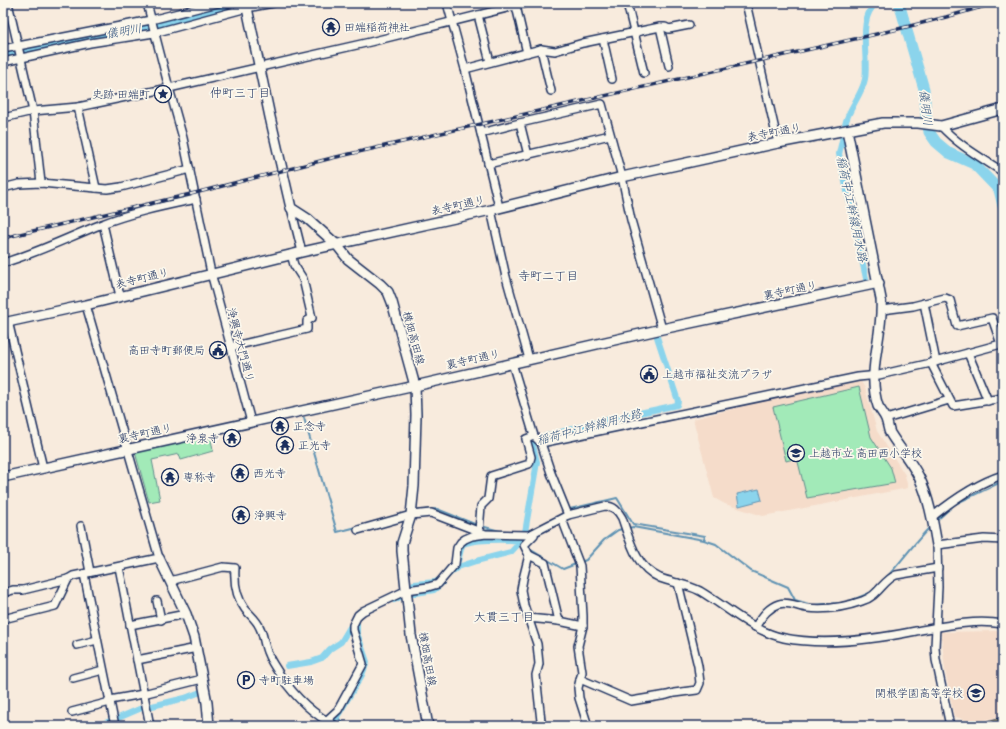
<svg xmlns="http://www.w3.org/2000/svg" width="1006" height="729" font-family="'Balsamiq Sans','Klee One',sans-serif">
	<rect width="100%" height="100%" fill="#f8ebdd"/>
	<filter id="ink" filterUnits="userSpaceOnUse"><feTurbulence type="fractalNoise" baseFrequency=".025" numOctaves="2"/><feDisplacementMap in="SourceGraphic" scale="8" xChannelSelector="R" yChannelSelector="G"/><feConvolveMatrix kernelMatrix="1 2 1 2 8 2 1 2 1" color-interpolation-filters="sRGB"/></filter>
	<g filter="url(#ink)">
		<g fill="#f5dcca">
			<path d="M858,377L865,388L877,431L905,475L908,488L763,516L725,504L714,498L693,419Z"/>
			<path d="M998,631L1003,632V716L973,723L954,716L945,670L941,632Z"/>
		</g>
		<g fill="#a2eab8" stroke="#5e8c8b">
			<path d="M859,387L871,437L891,468L895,483L807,498L797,458L786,461L773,407Z"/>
			<path d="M210,433L213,451L181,460L179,454L152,460L160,500L149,502L135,452Z"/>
		</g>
		<path fill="#8bd4ec" stroke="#5e92b3" d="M759,489L762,500L739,506L737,494Z"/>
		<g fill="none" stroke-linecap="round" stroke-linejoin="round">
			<g stroke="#5e92b3" stroke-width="2">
				<path d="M304,418L337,532L357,527"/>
				<path d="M425,510L437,509L477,525"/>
				<path d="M561,515L570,509L617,498L633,524L705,536L704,540L716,544L751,571L788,587L795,600L812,605L840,603"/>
				<path d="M936,521L955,504L1003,481"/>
				<path d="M481,526L500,531H518"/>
				<path d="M518,541L522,544"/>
				<path d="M531,550L563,569L586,560L604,540L618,530L633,527L704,540"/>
				<path d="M886,578C902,561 914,543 930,527"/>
				<path d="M848,602L872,592"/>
				<path d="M337,717L344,724L350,726"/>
			</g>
			<g stroke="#8bd4ec" stroke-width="6">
				<path d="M845,125C848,109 862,95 865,79C869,60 856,14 878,3"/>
				<path d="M843,136L839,154L867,283"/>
				<path d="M458,561L462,545C470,539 507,539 518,541"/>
				<path d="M448,575L458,567L476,561L511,552L524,538L537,462L532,442L539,438L602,421L677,405L678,401L657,337"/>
				<path d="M414,584L436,582L437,581"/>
				<path d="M394,600L404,595L434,590L442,583"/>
				<path d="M287,666L311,662L322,658L330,649L341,642L353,622"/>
				<path d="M148,707L185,698L203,691"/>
				<path d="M116,719L144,707"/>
				<path d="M99,725L113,720"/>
				<path d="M322,726L337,717L362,675L367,662L357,633V621"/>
			</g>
			<g stroke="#8bd4ec" stroke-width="11">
				<path d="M899,3L924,89L926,115L929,132L936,142L949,153L974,164L999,190L1003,206"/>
				<path d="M3,54L33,47L150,27L245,3"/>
			</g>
			<g stroke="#1b2f5e" stroke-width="10">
				<g id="street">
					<path d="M8,3L33,111L41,183"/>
					<path d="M147,3L169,88L183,138L211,273L251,422"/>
					<path d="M447,3L465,69L499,207"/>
					<path d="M627,3L644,73"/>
					<path d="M746,3L778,143"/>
					<path d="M516,6L527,53"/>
					<path d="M478,15L490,62"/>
					<path d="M660,27L669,66"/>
					<path d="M603,39L612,79"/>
					<path d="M3,49L151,20L218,3"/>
					<path d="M541,49L551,91"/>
					<path d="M3,62L90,43L154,33L247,8L273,3"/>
					<path d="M465,69L541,49L555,51L583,43L660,27H665L669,29L689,25"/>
					<path d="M78,107L96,188"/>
					<path d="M3,118L33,111L78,107L169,88L370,42L527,3"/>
					<path d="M941,126C958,145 982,158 1003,172"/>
					<path d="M481,133L520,123"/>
					<path d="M528,155L520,123L602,104L622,177L631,220L662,329"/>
					<path d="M488,164L610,135"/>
					<path d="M3,188L19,184L41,183L107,189L121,187L190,169"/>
					<path d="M291,208L302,252"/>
					<path d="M491,210L506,277L529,359"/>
					<path d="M103,224L120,296"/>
					<path d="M3,263C37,253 69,237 102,224C133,212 164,206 196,199"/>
					<path d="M924,303L936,362"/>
					<path d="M8,321L43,468"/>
					<path d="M230,347L307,329V321L312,318L303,279L294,265L291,254"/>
					<path d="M968,353L988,401"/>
					<path d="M512,363L534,436L541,443L551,473L568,515"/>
					<path d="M931,363L953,406L1003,398"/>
					<path d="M886,419L949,400"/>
					<path d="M541,443L858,377L879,375L931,363L1001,344L992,318L957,326L950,300L945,298L913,306L882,310"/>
					<path d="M932,517C953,500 977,483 1003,475"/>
					<path d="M562,519L580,566L583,616V626L578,646L582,672L578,688L579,698L588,726"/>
					<path d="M81,526L90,572"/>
					<path d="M358,530L411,515L431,513L483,533"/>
					<path d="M479,531L481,506L488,499L491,476L529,464L531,457L526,439L534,436"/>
					<path d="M529,555L524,545L534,535"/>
					<path d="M119,567L150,726"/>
					<path d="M84,574L115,726"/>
					<path d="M170,581L223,567L235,568C234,583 236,597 245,609C250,615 257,620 260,628C264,636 264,646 268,654C271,662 276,668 280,675C295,697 312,714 336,726"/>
					<path d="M3,593L13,590H23L68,579L73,576L159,558L86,305"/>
					<path d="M157,601L161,620"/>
					<path d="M528,618L559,621L583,626"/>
					<path d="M3,619L55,606L68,579"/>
					<path d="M130,625L186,614"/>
					<path d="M755,627C762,617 767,608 779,604C788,601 798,607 807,608C825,610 845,607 862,601C879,596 882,581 896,575L938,568"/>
					<path d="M77,645L97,640"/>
					<path d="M137,660L197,648"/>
					<path d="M73,678L103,670"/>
					<path d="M580,679L631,701L667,695L674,693L697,690L700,683L698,666L678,583"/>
					<path d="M110,700L143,694L202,679"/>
					<path d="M72,712L110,702"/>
					<path d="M326,721L338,710L363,664L353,630V625L358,615L363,611L407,590L428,587L438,584L455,564L457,548L461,542L465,539L472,536L486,534L529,535L568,515L605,506C614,506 618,511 622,518C630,541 636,568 660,578C673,583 687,584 700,591C727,607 752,631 784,638C823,646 877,639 916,631C944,626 974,619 1003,624"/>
					<path d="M541,721L536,675L539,664L537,644L524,605L521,590L523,579L529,555L545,563L559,621"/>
					<path d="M950,726L936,660L935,647L938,587L937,545L984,539L1003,540"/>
				</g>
			</g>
			<g stroke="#1b2f5e" stroke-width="12">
				<g id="secondary">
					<path d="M246,3L270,117L291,208L308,219L337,245L348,259L380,284L388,292L392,302L415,386L416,415L414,486L411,515L402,543V551L411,635L428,726"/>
					<path d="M847,130L881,299C884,335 866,370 878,406C880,410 884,414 886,419C888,424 888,429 890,433C899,448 911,461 919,477C929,498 933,522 937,545"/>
					<path d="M3,323L86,305L302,252L491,210L622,177L778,143L883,123H918L941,126L1003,109"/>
					<path d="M3,477L415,386L662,329L879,283"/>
					<path d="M159,558L186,614L194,637L207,703L209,726"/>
				</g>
			</g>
			<g stroke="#1b2f5e" stroke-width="13">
				<path id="primary" d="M991,726L1003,723"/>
			</g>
			<use href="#street" stroke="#fbf7ec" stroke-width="7"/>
			<use href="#secondary" stroke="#fbf7ec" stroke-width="9"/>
			<use href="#primary" stroke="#fde080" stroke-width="10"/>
			<g stroke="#1b2f5e" stroke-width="3.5">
				<path id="rail" d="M3,238L195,193L332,158L894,30L946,17L996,3"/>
			</g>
			<use href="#rail" stroke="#fbf7ec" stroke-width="2" stroke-dasharray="6" stroke-linecap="butt"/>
		</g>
	</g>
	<defs>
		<g id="temple-ring" transform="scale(0.9)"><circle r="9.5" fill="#fbf7ec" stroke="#1b2f5e" stroke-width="1.5"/><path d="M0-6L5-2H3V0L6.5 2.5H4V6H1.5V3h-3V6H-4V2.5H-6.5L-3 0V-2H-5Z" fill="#1b2f5e"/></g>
		<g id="sight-ring" transform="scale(0.9)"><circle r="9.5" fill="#fbf7ec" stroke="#1b2f5e" stroke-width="1.5"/><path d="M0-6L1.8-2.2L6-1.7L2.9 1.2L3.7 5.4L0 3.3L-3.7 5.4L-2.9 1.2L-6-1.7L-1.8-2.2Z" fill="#1b2f5e"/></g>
		<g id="civic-ring" transform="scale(0.9)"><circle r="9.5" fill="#fbf7ec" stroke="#1b2f5e" stroke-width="1.5"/><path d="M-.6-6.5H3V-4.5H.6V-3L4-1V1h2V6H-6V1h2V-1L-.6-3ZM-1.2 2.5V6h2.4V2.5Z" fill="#1b2f5e"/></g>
		<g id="school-ring" transform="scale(0.9)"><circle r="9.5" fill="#fbf7ec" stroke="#1b2f5e" stroke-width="1.5"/><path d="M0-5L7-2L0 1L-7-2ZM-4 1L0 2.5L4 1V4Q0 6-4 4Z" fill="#1b2f5e"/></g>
		<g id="parking-ring" transform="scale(0.9)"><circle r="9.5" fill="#fbf7ec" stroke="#1b2f5e" stroke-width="1.5"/><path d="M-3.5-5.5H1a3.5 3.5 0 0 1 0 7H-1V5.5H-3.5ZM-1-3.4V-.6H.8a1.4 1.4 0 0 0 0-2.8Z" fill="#1b2f5e"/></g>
	</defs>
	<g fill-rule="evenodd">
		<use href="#temple-ring" x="331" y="27"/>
		<use href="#sight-ring" x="163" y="94"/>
		<use href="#civic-ring" x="218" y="350"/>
		<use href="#civic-ring" x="649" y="374"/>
		<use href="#temple-ring" x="280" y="426"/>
		<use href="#temple-ring" x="232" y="438"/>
		<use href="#temple-ring" x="285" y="445"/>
		<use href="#school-ring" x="796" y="453"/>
		<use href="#temple-ring" x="240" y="473"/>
		<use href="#temple-ring" x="170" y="477"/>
		<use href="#temple-ring" x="241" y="515"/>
		<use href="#parking-ring" x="246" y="680"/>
		<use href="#school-ring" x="976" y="693"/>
	</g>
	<g text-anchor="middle" stroke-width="3.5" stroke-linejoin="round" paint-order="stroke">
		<g font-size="11" fill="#1b2f5e" stroke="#fbf7ec" text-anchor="start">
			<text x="344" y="31">田端稲荷神社</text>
			<text x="150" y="98" text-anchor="end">史跡 田端町</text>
			<text x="205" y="354" text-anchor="end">高田寺町郵便局</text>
			<text x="662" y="378">上越市福祉交流プラザ</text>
			<text x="293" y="430">正念寺</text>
			<text x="219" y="442" text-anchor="end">浄泉寺</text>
			<text x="298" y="449">正光寺</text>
			<text x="809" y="457">上越市立 高田西小学校</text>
			<text x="253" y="477">西光寺</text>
			<text x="183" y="481">専称寺</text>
			<text x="254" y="519">浄興寺</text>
			<text x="259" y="684">寺町駐車場</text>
			<text x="963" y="697" text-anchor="end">関根学園高等学校</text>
		</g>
		<g font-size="11" fill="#1b2f5e" stroke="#fbf7ec">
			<text transform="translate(774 132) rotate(-11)" y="4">表寺町通り</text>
			<text transform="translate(458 205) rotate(-13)" y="4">表寺町通り</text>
			<text transform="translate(142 278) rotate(-14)" y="4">表寺町通り</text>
			<text transform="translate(790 290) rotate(-12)" y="4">裏寺町通り</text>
			<text transform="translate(414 338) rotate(75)" y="4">横畑高田線</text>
			<text transform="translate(241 345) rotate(75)" y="4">浄興寺大門通り</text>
			<text transform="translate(473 359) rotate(-13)" y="4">裏寺町通り</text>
			<text transform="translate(145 433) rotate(-13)" y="4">裏寺町通り</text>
			<text transform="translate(428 659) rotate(80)" y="4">横畑高田線</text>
		</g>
		<g font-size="12" font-style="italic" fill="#375882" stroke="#fbf7ec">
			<text transform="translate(124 31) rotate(-10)" y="4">儀明川</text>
			<text transform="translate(926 108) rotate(83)" y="4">儀明川</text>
			<text transform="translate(852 209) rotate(78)" y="4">稲荷中江幹線用水路</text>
			<text transform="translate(589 427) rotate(-15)" y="4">稲荷中江幹線用水路</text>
		</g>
		<g font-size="12" fill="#1b2f5e" stroke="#fbf7ec">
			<text x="240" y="97">仲町三丁目</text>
			<text x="548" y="280">寺町二丁目</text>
			<text x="504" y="621">大貫三丁目</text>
		</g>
	</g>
	<rect width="1006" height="729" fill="none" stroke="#fbf7ec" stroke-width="16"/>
	<rect x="8" y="8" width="990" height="713" fill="none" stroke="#1b2f5e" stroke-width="1.5" filter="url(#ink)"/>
</svg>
